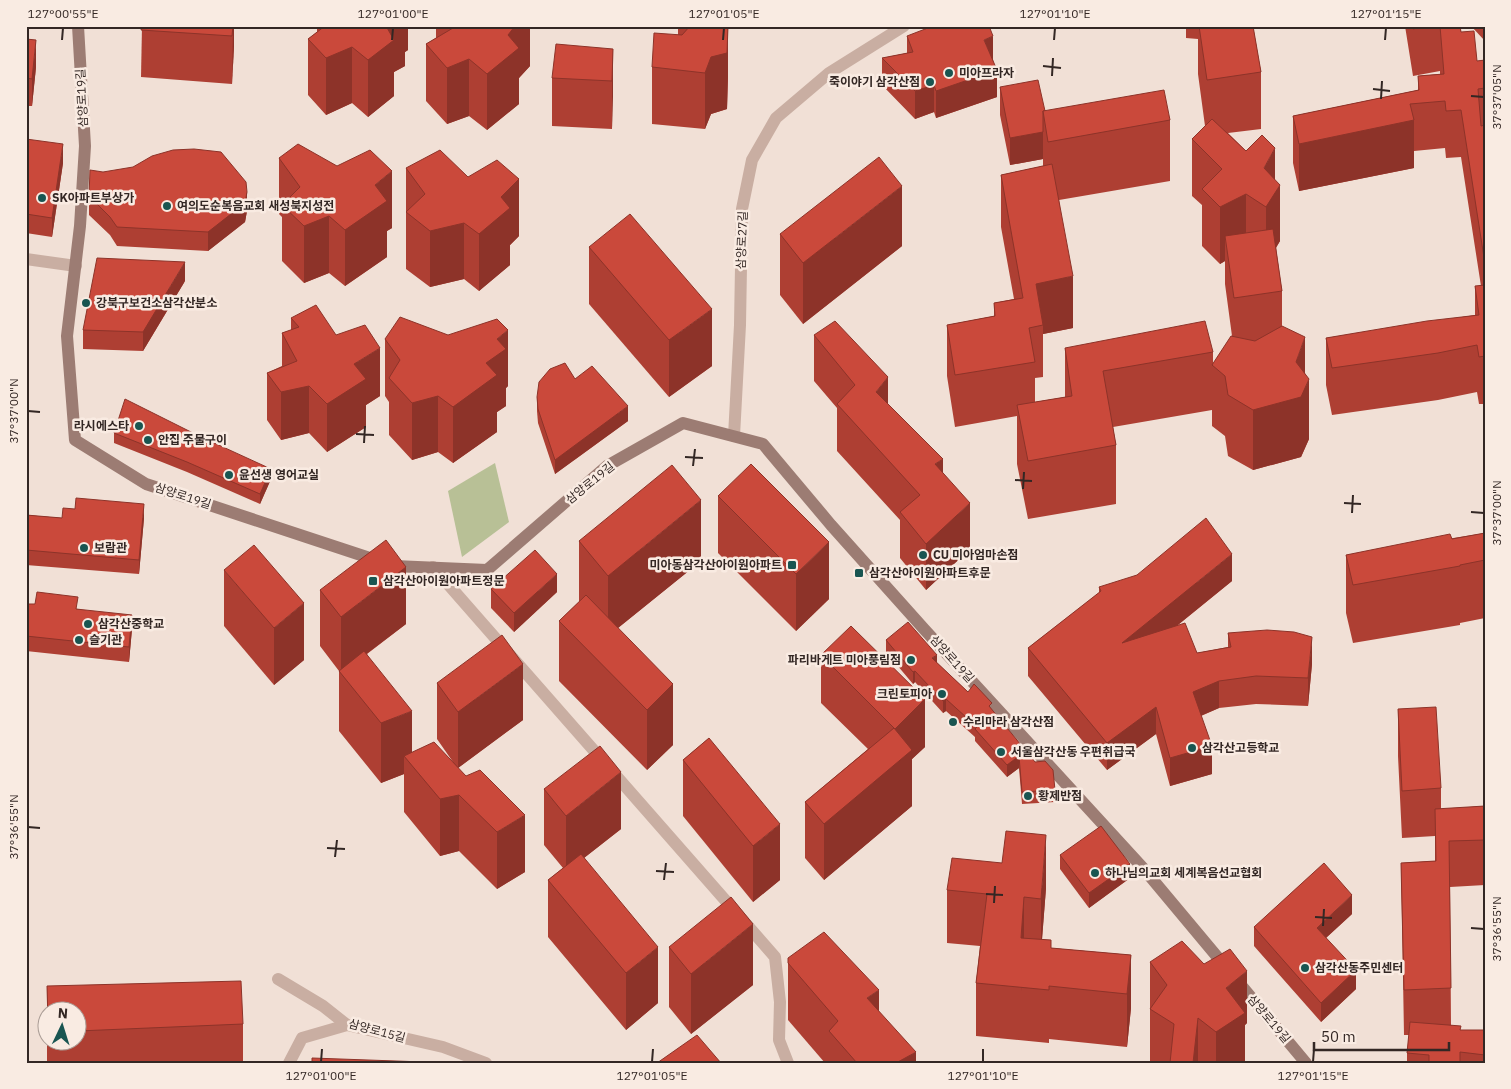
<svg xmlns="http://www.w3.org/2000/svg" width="1511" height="1089" font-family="'IBM Plex Sans','Noto Sans KR',sans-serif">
	<rect width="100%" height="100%" fill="#f1e0d6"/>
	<path fill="#b8c096" d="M495,463L509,522L462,557L448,491Z"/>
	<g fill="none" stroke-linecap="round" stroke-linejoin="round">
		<g stroke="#c9aea2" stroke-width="12">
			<path d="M26,259L76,266"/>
			<path d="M734,436L740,325L742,209L752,160L776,118L829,73L904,26"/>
			<path d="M433,567L775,957L780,1002L779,1040L788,1063"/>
			<path d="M278,979L323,1006L347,1025L443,1047L486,1063"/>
			<path d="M289,1063L302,1038L347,1025"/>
		</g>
		<path stroke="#9c7c73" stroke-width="12" d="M78,26L85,146L80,226L67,336L75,440L146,484L394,566L487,570L607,466L683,423L763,444L831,525L924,629L1143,868L1306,1063"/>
	</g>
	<g fill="#ae3f33" fill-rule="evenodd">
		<path d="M142,26H234V46L232,84L141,77Z"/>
		<path d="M317,26H408V50L405,52V66L394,72V96L368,117L352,103L326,115L308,95V39L317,32Z"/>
		<path d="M436,26H530V66L519,78V104L487,130L469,116L447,124L426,101V44L436,38Z"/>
		<path d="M661,26H728V76L727,109L711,114L705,129L652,124V67L678,35V27Z"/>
		<path d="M1186,26H1253L1261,72V129L1228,133L1275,180L1280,241L1276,248L1282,291V326L1305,373L1309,439L1301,457L1253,470L1228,456L1225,436L1212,426V410L1113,427L1116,445V504L1028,519L1017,464V416L955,427L947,376V325L994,316V303L1014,299L1001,227V175L1043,166V159L1010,165L1000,115V87L1045,111L1170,120V181L1059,200L1073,328L1043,334V377L1035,378V402L1065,397V348L1213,352V364L1232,336L1225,284V261L1220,264L1202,246V205L1192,196V139L1205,126L1198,74V39L1186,38Z"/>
		<path d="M1405,26H1460L1461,32L1477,61L1485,60V404H1479L1477,392L1438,400L1332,415L1326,385V338L1475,315V286H1481L1461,157L1446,158L1445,148L1414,151V168L1299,191L1293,163V116L1418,90V76L1440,74V71L1413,76Z"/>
		<path d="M1471,26H1485V41Z"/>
		<path d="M907,36L993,59L997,97L936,118L934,112L915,119L882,85V58L907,53Z"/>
		<path d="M26,39L36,67L32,106H26Z"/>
		<path d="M613,49L612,129L552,126V78Z"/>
		<path d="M26,139L63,163L52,237L26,233Z"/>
		<path d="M279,158L392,228L387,231V257L345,286L329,273L304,283L282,261V217L279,214Z"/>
		<path d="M406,168L519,236L510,245V265L479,291L464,279L430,287L406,269Z"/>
		<path d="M89,196L247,211L245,222L208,251L117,246L110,235L89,215Z"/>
		<path d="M780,234L902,246L803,324L780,295Z"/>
		<path d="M589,247L712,366L669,397L589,304Z"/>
		<path d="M185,281L143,351L83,349V330Z"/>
		<path d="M291,318L336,335L380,396L366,405V427L327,452L309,433L281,440L267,420V373L282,366V333L291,330Z"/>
		<path d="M814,335L888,404L943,473L970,549L926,590L900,558V520L837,451V408L814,381Z"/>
		<path d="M385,339L508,386L506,388V406L497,412V432L453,463L438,452L412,460L389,435V402L385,396Z"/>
		<path d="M575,379L628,421L555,474L538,423L537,411V397Z"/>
		<path d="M114,433L271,479L260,504L187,472L114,443Z"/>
		<path d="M718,496L829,599L796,631L718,553Z"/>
		<path d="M26,515L62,518H144L139,574L26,565Z"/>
		<path d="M1485,533V618L1460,623V625L1353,643L1346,613V555Z"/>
		<path d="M579,541L701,561L618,628L673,745L647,770L559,681V621L579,602Z"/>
		<path d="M224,570L304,660L274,685L224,626Z"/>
		<path d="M1232,581L1178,625L1197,653L1228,647V633L1312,664L1308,706L1256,704L1219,708L1201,716L1212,774L1170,786L1156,734L1107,770L1028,676V648L1099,593V587Z"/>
		<path d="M491,589L557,592L514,632L491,608Z"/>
		<path d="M320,590L406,624L367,654L412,752L453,762L437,739V683L523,720L458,768L525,872L497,889L459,851L440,856L404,812V774L381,783L339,731V671L320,646Z"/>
		<path d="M26,604L78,609L132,629L129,662L26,651Z"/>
		<path d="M886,640L937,663L968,692L992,710L1055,790V802L1022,804L1019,768L1007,777L975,741V737L946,711L943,713L915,682L913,684L886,652Z"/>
		<path d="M821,655L925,747L912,759V806L824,880L805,858V802L868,749L821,703Z"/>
		<path d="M1398,709L1441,788V809L1485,806V885L1450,887L1451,1025L1461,1030H1485V1063H1407V1053L1409,1035H1404L1401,863L1435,861V836L1402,838L1398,756Z"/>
		<path d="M709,738L780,880L753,902L683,816V760Z"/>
		<path d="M544,789L621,829L584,858L658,1003L626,1030L548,937V880L563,868L544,845Z"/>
		<path d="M1060,855L1130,878L1089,908L1060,869Z"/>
		<path d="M1046,888L1042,939L1051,948L1131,955V1008L1127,1047L1049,1039V1043L976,1036V983L980,946L947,943V890Z"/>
		<path d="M1352,914L1326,938L1356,989L1321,1022L1254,946V927Z"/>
		<path d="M669,947L753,985L691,1034L669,1007Z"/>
		<path d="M788,958L879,1012L916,1063H825L788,1020Z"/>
		<path d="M1150,962L1247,1023L1245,1025V1063H1153L1150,1061Z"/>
		<path d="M47,986L243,1024V1063H47ZM48,1012H78V1042H48Z"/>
	</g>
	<g fill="#8d3329">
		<path d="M233,26H234V46L232,84Z"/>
		<path d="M383,26H408V50L405,52V66L394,72V96L368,117V60Z"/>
		<path d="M515,26H530V66L519,78V104L487,130V74L508,35Z"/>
		<path d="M728,26V76L727,109L711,114L705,129V73L711,57Z"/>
		<path d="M993,36V63L984,40Z"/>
		<path d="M36,40V67L32,106V79Z"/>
		<path d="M352,47V103L326,115V58Z"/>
		<path d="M613,49V96L612,129V81Z"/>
		<path d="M469,59V116L447,124V68Z"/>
		<path d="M997,70V97L936,118V91Z"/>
		<path d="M934,85V112L915,119V91Z"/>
		<path d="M1414,120V168L1299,191V144Z"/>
		<path d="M1043,132V159L1010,165V138Z"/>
		<path d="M63,144V163L52,237V218Z"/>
		<path d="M1275,148V192L1280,185V241L1266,263V207L1264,168Z"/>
		<path d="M392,171V228L387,231V257L345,286V230L375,185Z"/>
		<path d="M519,179V236L510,245V265L479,291V234L501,197Z"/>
		<path d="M902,186V246L803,324V263Z"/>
		<path d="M247,192V211L245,222L208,251V232Z"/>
		<path d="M1246,194V251L1225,236V261L1220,264V207Z"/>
		<path d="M329,216V273L304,283V226Z"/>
		<path d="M464,223V279L430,287V231Z"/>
		<path d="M185,262V281L143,351V332Z"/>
		<path d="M1073,276V328L1043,334V325L1036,284Z"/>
		<path d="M712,309V366L669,397V340Z"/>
		<path d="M508,330V386L506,388V406L497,412V432L453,463V407L486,363L497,339Z"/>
		<path d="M1305,337V388L1309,379V439L1301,457L1253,470V410L1296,362Z"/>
		<path d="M380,348V396L366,405V427L327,452V404L354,364Z"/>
		<path d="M888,377V423L876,392Z"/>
		<path d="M309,386V433L281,440V392Z"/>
		<path d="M438,396V452L412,460V403Z"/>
		<path d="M628,406V421L555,474V460Z"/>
		<path d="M943,459V505L935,464Z"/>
		<path d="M271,469V479L260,504V494Z"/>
		<path d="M701,500V561L608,636V576Z"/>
		<path d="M970,503V549L926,590V544Z"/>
		<path d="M144,504V518L139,574V560Z"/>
		<path d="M829,542V599L796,631V574Z"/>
		<path d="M1232,554V581L1122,670V643Z"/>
		<path d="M406,567V624L341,673V617Z"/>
		<path d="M557,574V592L514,632V613Z"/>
		<path d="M304,603V660L274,685V628Z"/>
		<path d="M132,615V629L129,662V647Z"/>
		<path d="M1312,637V664L1308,706V678Z"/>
		<path d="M937,655V667L932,658Z"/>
		<path d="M523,664V720L458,768V712Z"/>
		<path d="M915,671V682L913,684V672Z"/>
		<path d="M1219,681V708L1193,719V692Z"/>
		<path d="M673,684V745L647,770V710Z"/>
		<path d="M925,699V747L912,759V806L824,880V824L895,729Z"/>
		<path d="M946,699V711L943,713V701Z"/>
		<path d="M1156,707V734L1107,770V743Z"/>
		<path d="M412,711V765L404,756V774L381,783V723Z"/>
		<path d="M1212,746V774L1170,786V758Z"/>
		<path d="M1019,756V768L1007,777V765Z"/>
		<path d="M621,772V829L566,872V816Z"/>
		<path d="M459,795V851L440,856V799Z"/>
		<path d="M525,815V872L497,889V832Z"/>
		<path d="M780,824V880L753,902V846Z"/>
		<path d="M1046,835V888L1041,952V899Z"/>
		<path d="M1130,864V878L1089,908V893Z"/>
		<path d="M1352,895V914L1317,946V928Z"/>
		<path d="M1024,897V950L1021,991V938Z"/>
		<path d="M753,924V985L691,1034V974Z"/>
		<path d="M658,947V1003L626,1030V973Z"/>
		<path d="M1131,955V1008L1127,1047V994Z"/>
		<path d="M1356,970V989L1321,1022V1003Z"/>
		<path d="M1247,971V1023L1245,1025V1063H1216V1032L1226,988Z"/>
		<path d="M879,990V1046L867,998Z"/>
		<path d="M1198,1018V1063H1193Z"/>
		<path d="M916,1052V1063H896Z"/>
	</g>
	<g fill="#ca493b" stroke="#8d3329">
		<path d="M142,26H233L232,36L141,30Z"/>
		<path d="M325,26H386L394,40L368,60L352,47L326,58L308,39Z"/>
		<path d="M452,26H515L508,35L519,48L487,74L469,59L447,68L426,44L453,28Z"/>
		<path d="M690,26H728L727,53L711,57L705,73L652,67L654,33L682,35Z"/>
		<path d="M933,26H989L993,36L984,40L997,70L936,91L934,85L915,91L882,58L913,52L907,36Z"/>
		<path d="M1199,26H1253L1261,72L1207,80Z"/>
		<path d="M1413,26H1428L1413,29Z"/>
		<path d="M1440,26H1460L1461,32L1474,31L1477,61L1485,60V88L1478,89L1481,126L1485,125V264L1461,110L1446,111L1445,101L1410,104L1414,120L1299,144L1293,116L1419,90L1418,76L1444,74Z"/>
		<path d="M26,39L36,40L32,79L26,78Z"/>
		<path d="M556,44L613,49L612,81L552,78Z"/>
		<path d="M1038,80L1045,111H1043V132L1010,138L1000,87Z"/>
		<path d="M1164,90L1170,120L1048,142L1043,111Z"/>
		<path d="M1212,119L1246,151L1262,135L1275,148L1264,168L1280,185L1266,207L1246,194L1220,207L1202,189L1222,169L1192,139Z"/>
		<path d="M26,139L63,144L52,218L26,214Z"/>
		<path d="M298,144L337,166L370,150L392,171L375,185L387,201L345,230L329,216L304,226L282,205L300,187L279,158Z"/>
		<path d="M194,149L221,152L246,182L247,192L245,203L208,232L117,227L110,217L89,196L90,170L103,172L133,167L152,156L173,150Z"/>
		<path d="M440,150L468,177L497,160L519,179L501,197L510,208L479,234L464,223L430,231L406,212L425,194L406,168Z"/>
		<path d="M879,157L902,186L803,263L780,234Z"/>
		<path d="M1052,164L1073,276L1036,284L1043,325L1029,328L1035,362L955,375L947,325L995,316L994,303L1023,298L1001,175Z"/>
		<path d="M630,214L712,309L669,340L589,247Z"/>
		<path d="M1273,229L1282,291L1234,298L1225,236Z"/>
		<path d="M97,258L185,262L143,332L83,330Z"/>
		<path d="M1485,285V356L1479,357L1477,345L1438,353L1332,368L1326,338L1427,321L1479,315L1475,286Z"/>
		<path d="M316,305L336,335L365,325L380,348L354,364L366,379L327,404L309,386L281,392L267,373L297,361L282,333L299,327L291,318Z"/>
		<path d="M400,317L448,335L497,319L508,330L497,339L506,349L486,363L497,375L453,407L438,396L412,403L389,378L400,360L385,339Z"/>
		<path d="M835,321L888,377L876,392L943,459L935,464L970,503L926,544L900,512L920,495L837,404L855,385L814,335Z"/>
		<path d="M1205,321L1213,352L1103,371L1116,445L1028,461L1017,405L1072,396L1065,348Z"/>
		<path d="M1282,326L1305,337L1296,362L1309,379L1301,397L1253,410L1228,395L1225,376L1212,365L1231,336L1255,341Z"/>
		<path d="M565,363L575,379L592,366L628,406L555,460L538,409L537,397L539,382L550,369Z"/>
		<path d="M125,399L199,436L271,469L260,494L187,462L114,433Z"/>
		<path d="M751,464L829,542L796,574L718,496Z"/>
		<path d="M672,465L701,500L608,576L579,541Z"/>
		<path d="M76,498L144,504L139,560L26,550V515L62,518L63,508L75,509Z"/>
		<path d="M1206,518L1232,554L1122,643L1185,623L1197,653L1231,647L1228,633L1267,630L1294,632L1312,637L1308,678L1256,676L1219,681L1193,692L1212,746L1170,758L1156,707L1107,743L1028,648L1101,591L1099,587L1137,575Z"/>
		<path d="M1485,533V560L1460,565V566L1353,585L1346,555L1450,534L1452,539Z"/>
		<path d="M386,540L406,567L341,617L320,590Z"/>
		<path d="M254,545L304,603L274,628L224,570Z"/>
		<path d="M535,550L557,574L514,613L491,589Z"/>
		<path d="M37,592L78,597L76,609L132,615L129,647L26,636V604H35Z"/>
		<path d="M586,595L673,684L647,710L559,621Z"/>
		<path d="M908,622L937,655L932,658L968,692L974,684L976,686L992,703L989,706L1035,762L1045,761L1053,770L1055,790L1022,792L1019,756L1007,765L975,729L977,727L946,699L943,701L915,671L913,672L886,640Z"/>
		<path d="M851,626L925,699L895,729L821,655Z"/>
		<path d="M502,635L523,664L458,712L437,683Z"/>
		<path d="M364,651L412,711L381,723L339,671Z"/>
		<path d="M1436,707L1441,788L1402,791L1398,709Z"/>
		<path d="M894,728L912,750L824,824L805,802Z"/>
		<path d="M709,738L780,824L753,846L683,760Z"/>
		<path d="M434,742L466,776L480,770L525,815L497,832L459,795L440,799L404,756Z"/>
		<path d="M600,746L621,772L566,816L544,789Z"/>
		<path d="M1485,806V840L1449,841L1451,988L1404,990L1401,863L1436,861L1435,809Z"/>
		<path d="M1101,826L1130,864L1089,893L1060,855Z"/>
		<path d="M1006,831L1046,835L1041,899L1024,897L1021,938L1051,940V948L1131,955L1127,994L1049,986V990L976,983L987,894L947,890L952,858L1002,863Z"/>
		<path d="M581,854L658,947L626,973L548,880Z"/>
		<path d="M1324,863L1352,895L1317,928L1356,970L1321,1003L1254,927Z"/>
		<path d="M731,897L753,924L691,974L669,947Z"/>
		<path d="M824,932L879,990L867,998L916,1052L896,1063H857L829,1031L838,1021L788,963V958Z"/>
		<path d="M1182,941L1204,964L1230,949L1247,971L1226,988L1245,1013L1216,1032L1198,1018L1193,1063H1170L1174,1024L1150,1009L1167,985L1150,962Z"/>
		<path d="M241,981L243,1024L78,1031V1012H48V1022L47,986Z"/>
		<path d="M1410,1022L1461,1026L1460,1030H1485V1055L1460,1052V1063H1438L1429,1062V1055L1407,1053Z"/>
		<path d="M697,1035L721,1063H657Z"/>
		<path d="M312,1058L452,1063H312Z"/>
	</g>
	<path fill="none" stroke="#332724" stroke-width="2" d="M62,40L63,28M392,40L393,28M723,40L724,28M1054,40L1055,28M1385,40L1386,28M1043,66L1061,68M1052,76L1053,58M1373,89L1390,91M1471,96L1484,97M1381,99L1382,81M28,411L40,412M356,434L374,435M364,443L365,426M685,457L703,458M693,466L695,449M1015,480L1032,481M1023,489L1024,472M1344,503L1361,504M1471,512L1484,513M1352,513L1353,495M28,827L40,828M327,848L345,849M335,857L337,840M656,871L674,872M664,880L666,863M986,894L1003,895M994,903L995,886M1315,917L1332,918M1323,926L1324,909M1471,928L1484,929M321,1062L322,1049M652,1062L653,1049M983,1062V1049M1313,1062L1314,1049"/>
	<g fill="#195551" stroke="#f9ebe2" stroke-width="2">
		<circle cx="949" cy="73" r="5"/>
		<circle cx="930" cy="82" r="5"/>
		<circle cx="42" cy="198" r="5"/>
		<circle cx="167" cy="206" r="5"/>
		<circle cx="86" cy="303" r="5"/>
		<circle cx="139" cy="426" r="5"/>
		<circle cx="148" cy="440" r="5"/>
		<circle cx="229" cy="475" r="5"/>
		<circle cx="84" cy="548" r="5"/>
		<circle cx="923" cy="555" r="5"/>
		<rect x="787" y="560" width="10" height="10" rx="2.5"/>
		<rect x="854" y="568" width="10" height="10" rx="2.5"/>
		<rect x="368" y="576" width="10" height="10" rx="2.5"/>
		<circle cx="88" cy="624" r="5"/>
		<circle cx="79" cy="640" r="5"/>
		<circle cx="911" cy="660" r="5"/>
		<circle cx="942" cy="694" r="5"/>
		<circle cx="953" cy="722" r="5"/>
		<circle cx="1192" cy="748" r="5"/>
		<circle cx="1001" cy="752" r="5"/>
		<circle cx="1028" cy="796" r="5"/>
		<circle cx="1095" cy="873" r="5"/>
		<circle cx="1305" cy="968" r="5"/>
	</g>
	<g text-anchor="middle" stroke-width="5" stroke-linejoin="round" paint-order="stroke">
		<g font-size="12" font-weight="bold" fill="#332724" stroke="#f9ebe2" text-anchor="start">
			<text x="959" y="77">미아프라자</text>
			<text x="920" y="86" text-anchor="end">죽이야기 삼각산점</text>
			<text x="52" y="202">SK아파트부상가</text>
			<text x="177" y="210">여의도순복음교회 새성북지성전</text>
			<text x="96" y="307">강북구보건소삼각산분소</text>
			<text x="129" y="430" text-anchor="end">라시에스타</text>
			<text x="158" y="444">안집 주물구이</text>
			<text x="239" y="479">윤선생 영어교실</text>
			<text x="94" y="552">보람관</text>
			<text x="933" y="559">CU 미아엄마손점</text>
			<text x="782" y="569" text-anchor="end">미아동삼각산아이원아파트</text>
			<text x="869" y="577">삼각산아이원아파트후문</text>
			<text x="383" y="585">삼각산아이원아파트정문</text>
			<text x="98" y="628">삼각산중학교</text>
			<text x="89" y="644">슬기관</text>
			<text x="901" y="664" text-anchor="end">파리바게트 미아풍림점</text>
			<text x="932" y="698" text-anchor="end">크린토피아</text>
			<text x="963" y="726">수리마라 삼각산점</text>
			<text x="1202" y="752">삼각산고등학교</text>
			<text x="1011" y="756">서울삼각산동 우편취급국</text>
			<text x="1038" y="800">황제반점</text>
			<text x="1105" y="877">하나님의교회 세계복음선교협회</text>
			<text x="1315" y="972">삼각산동주민센터</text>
		</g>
		<g font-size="12" fill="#332724" stroke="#f9ebe2">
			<text transform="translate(82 98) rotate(-93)" y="4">삼양로19길</text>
			<text transform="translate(742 240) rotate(-88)" y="4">삼양로27길</text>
			<text transform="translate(590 483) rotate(-39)" y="4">삼양로19길</text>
			<text transform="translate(183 496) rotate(18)" y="4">삼양로19길</text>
			<text transform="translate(952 659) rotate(48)" y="4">삼양로19길</text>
			<text transform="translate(1269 1019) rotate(50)" y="4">삼양로19길</text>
			<text transform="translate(377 1031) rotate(15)" y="4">삼양로15길</text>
		</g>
	</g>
	<rect width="1511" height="1089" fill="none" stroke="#f9ebe2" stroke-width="55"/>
	<g transform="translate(62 1026) rotate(4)"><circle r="24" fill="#f9ebe2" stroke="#aa9d96"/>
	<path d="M0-4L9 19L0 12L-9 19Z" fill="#195551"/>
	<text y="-8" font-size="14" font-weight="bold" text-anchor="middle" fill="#332724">N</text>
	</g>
	<path d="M1314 1042v8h135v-8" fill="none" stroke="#332724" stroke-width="2.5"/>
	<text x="1321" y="1042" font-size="15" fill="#332724" stroke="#f9ebe2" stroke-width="4" paint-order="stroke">50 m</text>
	<rect x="28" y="28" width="1456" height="1034" fill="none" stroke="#332724" stroke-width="2"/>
	<g font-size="12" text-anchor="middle" fill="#332724">
		<text x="63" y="18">127°00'55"E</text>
		<text x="393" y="18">127°01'00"E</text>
		<text x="724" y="18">127°01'05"E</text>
		<text x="1055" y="18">127°01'10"E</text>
		<text x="1386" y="18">127°01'15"E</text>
		<text transform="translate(1497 97) rotate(-90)" y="4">37°37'05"N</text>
		<text transform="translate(14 411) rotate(-90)" y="4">37°37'00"N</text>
		<text transform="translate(1497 513) rotate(-90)" y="4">37°37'00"N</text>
		<text transform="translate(14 827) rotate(-90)" y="4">37°36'55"N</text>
		<text transform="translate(1497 929) rotate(-90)" y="4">37°36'55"N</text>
		<text x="321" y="1080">127°01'00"E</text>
		<text x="652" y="1080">127°01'05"E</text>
		<text x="983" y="1080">127°01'10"E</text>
		<text x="1313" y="1080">127°01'15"E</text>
	</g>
</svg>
